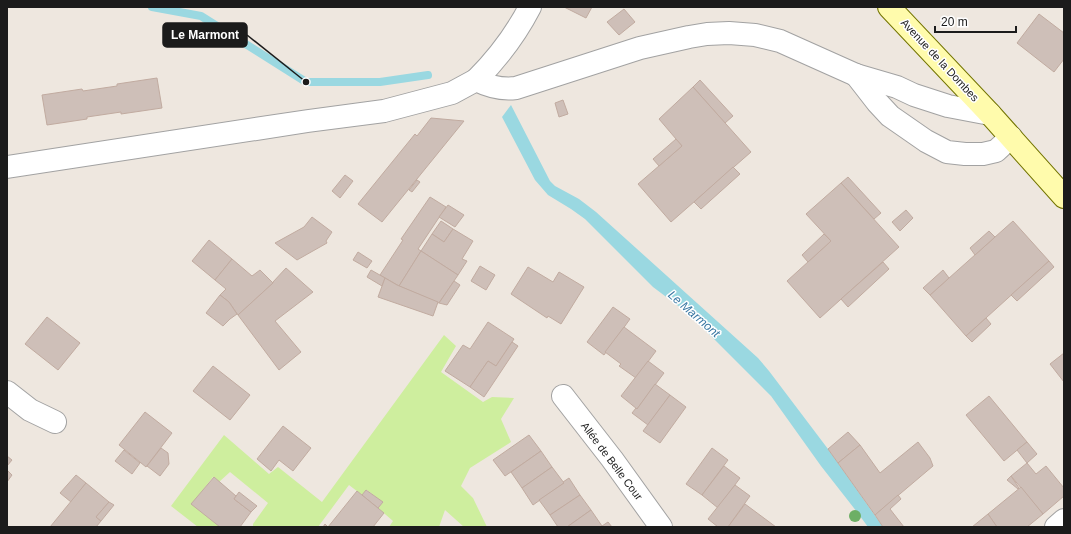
<svg xmlns="http://www.w3.org/2000/svg" width="1071" height="534" font-family="Helvetica,sans-serif">
	<rect width="100%" height="100%" fill="#eee7df"/>
	<path fill="#ceee9e" d="M444,335L456,346L441,372L483,402L492,397L514,398L501,419L511,442L470,468L461,486L473,498L487,527H464L445,510L439,527H389L393,521L378,508L382,502L367,490L362,495L349,485L318,527H253V524L268,503L230,472L219,482L213,477L192,504L220,527H198L171,506L224,435L269,474L278,467L322,502Z"/>
	<path fill="#9ad8e1" d="M511,105L550,181L555,186L579,199L596,212L758,358L769,371L828,449L883,527H868L857,512L821,466L771,396L689,314L653,287L585,219L571,209L548,195L535,180L502,117Z"/>
	<g fill="none" stroke-linecap="round" stroke-linejoin="round">
		<path stroke="#9ad8e1" stroke-width="8" d="M152,7L201,16L306,82H380L428,75"/>
	</g>
	<g fill="#cebfb8" stroke="#c1aba0">
		<path d="M564,7H592L586,18Z"/>
		<path d="M624,9L635,22L619,35L607,22Z"/>
		<path d="M1039,14L1064,33V59L1054,72L1017,43Z"/>
		<path d="M157,78L162,108L121,114V112L87,117V119L47,125L42,95L82,89L83,91L117,86V84Z"/>
		<path d="M700,80L733,116L725,123L693,87Z"/>
		<path d="M693,87L751,152L671,222L638,184L682,146L659,119Z"/>
		<path d="M563,100L568,114L559,117L555,103Z"/>
		<path d="M431,118L464,121L382,222L358,204L415,134L417,136Z"/>
		<path d="M676,139L682,146L659,166L653,159Z"/>
		<path d="M733,167L740,174L701,209L694,202Z"/>
		<path d="M345,175L353,181L340,198L332,191Z"/>
		<path d="M848,177L881,213L874,219L841,183Z"/>
		<path d="M417,180L420,182L412,192L409,190Z"/>
		<path d="M841,183L899,247L820,318L787,281L831,241L806,214Z"/>
		<path d="M430,197L446,207L418,249L421,251L399,286L380,275L403,240L401,239Z"/>
		<path d="M448,205L464,215L455,227L439,217Z"/>
		<path d="M906,210L913,218L900,231L892,222Z"/>
		<path d="M312,217L332,232L326,241L327,243L297,260L275,243L304,227Z"/>
		<path d="M441,221L453,229L444,242L432,234Z"/>
		<path d="M1013,221L1049,261L966,336L930,295Z"/>
		<path d="M453,229L473,241L462,259L467,261L458,275L421,251L432,234L444,242Z"/>
		<path d="M989,231L995,237L975,255L970,248Z"/>
		<path d="M824,234L831,241L808,262L802,255Z"/>
		<path d="M209,240L232,259L215,280L192,261Z"/>
		<path d="M421,251L458,275L439,303L399,286Z"/>
		<path d="M358,252L372,261L367,268L353,260Z"/>
		<path d="M232,259L252,276L260,270L273,283L238,315L229,302L220,295L226,289L215,280Z"/>
		<path d="M1049,261L1054,267L1017,301L1011,295Z"/>
		<path d="M883,262L889,269L848,307L841,299Z"/>
		<path d="M480,266L495,275L486,290L471,281Z"/>
		<path d="M528,267L553,282L559,272L584,287L561,324L548,316L547,318L511,294Z"/>
		<path d="M286,268L313,292L275,321L301,352L279,370L238,315L273,283V282Z"/>
		<path d="M371,270L385,278L382,286L367,277Z"/>
		<path d="M943,270L949,278L930,295L923,288Z"/>
		<path d="M385,278L397,285L438,302L433,316L378,297Z"/>
		<path d="M454,281L460,285L447,305L439,303Z"/>
		<path d="M220,295L229,302L237,314L230,319L223,326L206,313Z"/>
		<path d="M613,307L630,319L604,355L587,342Z"/>
		<path d="M47,317L80,343L58,370L25,344Z"/>
		<path d="M986,318L991,324L972,342L966,336Z"/>
		<path d="M488,322L514,339L496,366L488,361L470,387L445,371L463,345L470,349Z"/>
		<path d="M624,327L656,351L636,378L619,366L621,364L605,352Z"/>
		<path d="M512,342L518,346L484,397L470,387L488,361L496,366Z"/>
		<path d="M1064,353V382L1050,364Z"/>
		<path d="M648,361L664,373L637,409L621,396Z"/>
		<path d="M213,366L250,395L230,420L193,391Z"/>
		<path d="M655,384L670,395L648,425L632,413L636,408L637,409Z"/>
		<path d="M670,395L686,407L660,443L643,431Z"/>
		<path d="M989,396L1027,442L1004,461L966,415Z"/>
		<path d="M145,412L172,433L146,467L119,445Z"/>
		<path d="M283,426L311,448L293,471L279,460L271,471L257,459Z"/>
		<path d="M848,432L860,445L838,463L828,449Z"/>
		<path d="M529,435L541,451L505,476L493,460Z"/>
		<path d="M918,442L930,458L933,466L875,515L838,463L860,445L880,473Z"/>
		<path d="M1027,442L1037,454L1027,463L1017,450Z"/>
		<path d="M161,448L168,453L169,464L160,476L147,466Z"/>
		<path d="M712,448L728,460L702,495L686,484Z"/>
		<path d="M124,450L140,463L132,474L115,461Z"/>
		<path d="M541,451L552,467L522,488L511,472Z"/>
		<path d="M7,456L12,460L7,466Z"/>
		<path d="M1027,463L1036,474L1046,466L1064,488V496L1043,514L1011,476Z"/>
		<path d="M724,466L740,478L718,508L702,495Z"/>
		<path d="M552,467L564,483L533,505L522,488Z"/>
		<path d="M8,471L12,475L7,482V472Z"/>
		<path d="M76,475L86,483L71,502L60,493Z"/>
		<path d="M1011,476L1019,488L1018,489L1007,480Z"/>
		<path d="M214,477L236,496L234,499L251,512L240,527H220L191,504Z"/>
		<path d="M569,478L580,495L550,515L539,500L564,483L563,482Z"/>
		<path d="M86,483L109,502L96,517L101,521L96,527H50Z"/>
		<path d="M735,485L750,496L728,527H718L708,519Z"/>
		<path d="M1021,487L1043,514L1027,527H997L988,514Z"/>
		<path d="M366,490L383,502L378,508L362,495Z"/>
		<path d="M357,491L384,513L373,527H323L325,524L328,527Z"/>
		<path d="M239,492L257,506L251,512L234,499Z"/>
		<path d="M580,495L591,510L567,527H558L550,515Z"/>
		<path d="M898,495L901,499L890,509L904,527H883L875,515Z"/>
		<path d="M109,502L114,505L101,521L96,517Z"/>
		<path d="M745,504L776,527H728Z"/>
		<path d="M591,510L602,526L601,527H567Z"/>
		<path d="M988,514L997,527H972Z"/>
		<path d="M608,522L612,527H601L602,526Z"/>
	</g>
	<g fill="none" stroke-linecap="round" stroke-linejoin="round">
		<g stroke="#a2a2a2" stroke-width="24">
			<g id="minor">
				<path d="M476,80C497,59 516,34 530,7"/>
				<path d="M7,392L30,410L55,422"/>
				<path d="M563,396L612,459L661,527"/>
				<path d="M1056,527L1064,520"/>
			</g>
		</g>
		<g stroke="#a2a2a2" stroke-width="24">
			<g id="tertiary">
				<path d="M856,75L877,102L890,116L926,141L947,152L965,154H983L996,151L1011,137"/>
				<path d="M7,167L308,121L384,111L452,93L476,80C488,86 502,90 516,88L640,48L689,37L707,34L729,33L755,35L780,41L856,75L897,87L914,95L948,106L990,114"/>
			</g>
		</g>
		<g stroke="#737400" stroke-width="24">
			<path id="secondary" d="M889,7L990,114L1064,197"/>
		</g>
		<use href="#minor" stroke="#fff" stroke-width="22"/>
		<use href="#tertiary" stroke="#fff" stroke-width="22"/>
		<use href="#secondary" stroke="#fffbac" stroke-width="22"/>
	</g>
	<circle fill="#6daf65" cx="855" cy="516" r="6"/>
	<g text-anchor="middle" stroke-width="3" stroke-linejoin="round" paint-order="stroke">
		<g font-size="11" fill="#1b1b1b" stroke="#fff">
			<text transform="translate(940 60) rotate(47)" y="4">Avenue de la Dombes</text>
			<text transform="translate(612 461) rotate(53)" y="4">Allée de Belle Cour</text>
		</g>
		<g font-size="12" font-style="italic" fill="#3a78a3" stroke="#fff">
			<text transform="translate(694 314) rotate(41)" y="4">Le Marmont</text>
		</g>
	</g>
	<path fill="none" stroke="#1b1b1b" stroke-width="1.5" d="M306 82L247 35"/>
	<circle fill="#1b1b1b" stroke="#fff" stroke-width="1.5" cx="306" cy="82" r="4"/>
	<rect fill="#1b1b1b" stroke="#1b1b1b" stroke-width="1.5" x="163" y="23" width="84" height="24" rx="4"/>
	<g font-size="12" text-anchor="middle" font-weight="bold" fill="#fff">
		<text x="205" y="39">Le Marmont</text>
	</g>
	<rect width="1071" height="534" fill="none" stroke="#1b1b1b" stroke-width="16"/>
	<path d="M935 26v6h81v-6" fill="none" stroke="#1b1b1b" stroke-width="2"/>
	<text x="941" y="26" font-size="12" fill="#1b1b1b" stroke="#ffffff" stroke-width="3" paint-order="stroke">20 m</text>
</svg>
